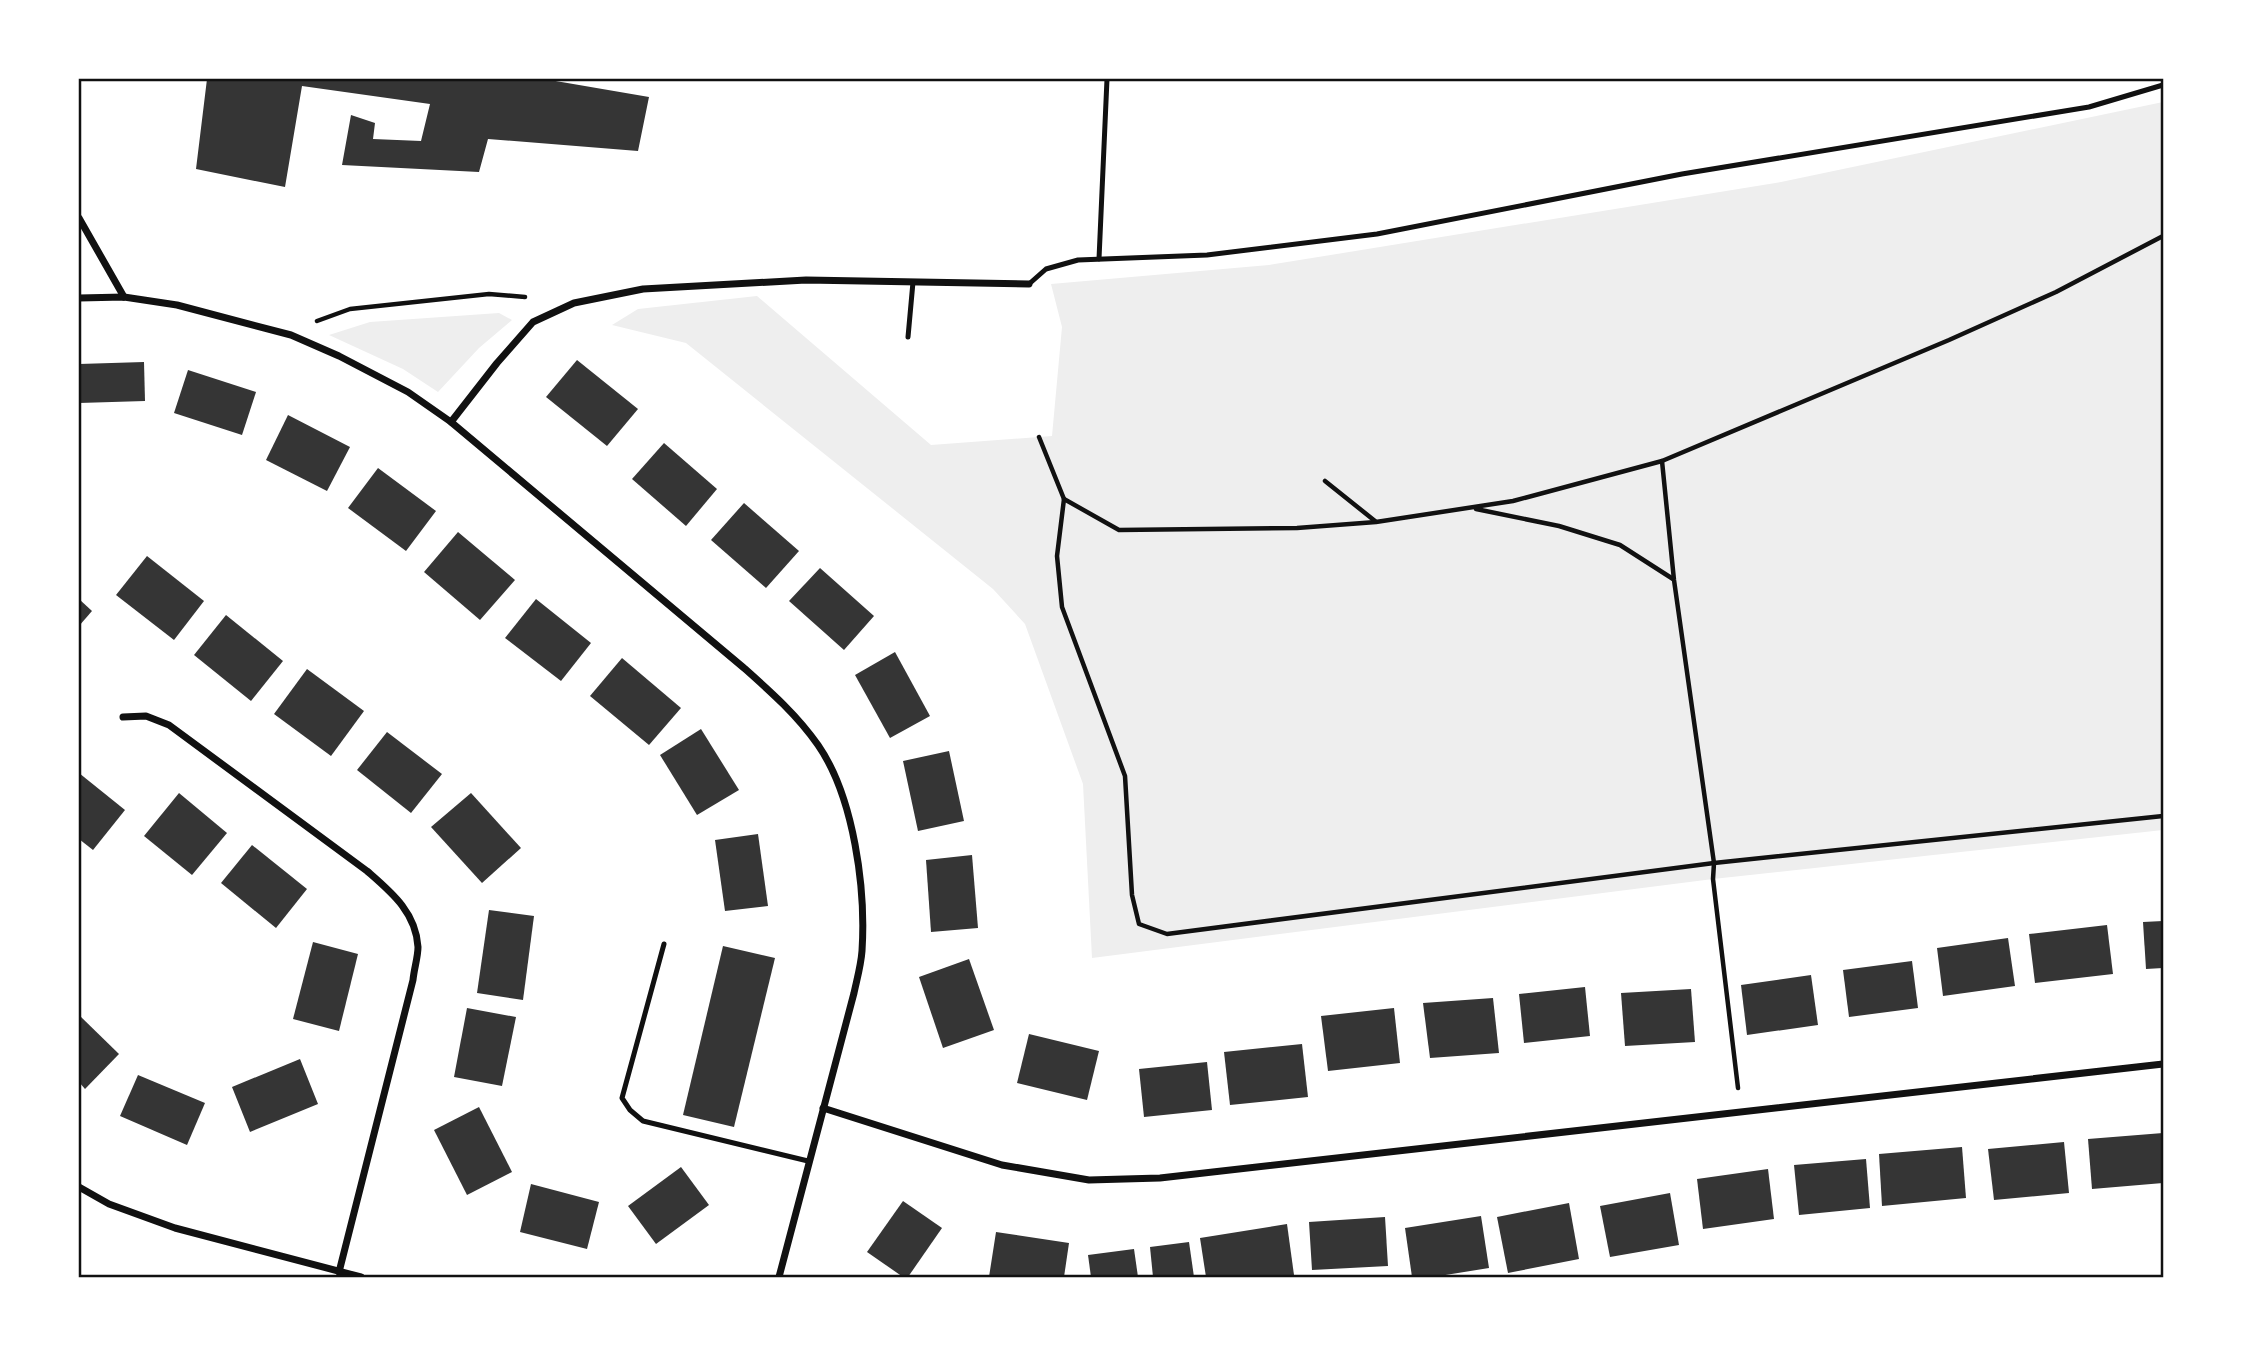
<svg xmlns="http://www.w3.org/2000/svg" width="2242" height="1356" font-family="Lato,sans-serif">
	<rect width="100%" height="100%" fill="#fff"/>
	<g fill="#eee">
		<path d="M2163,102V830L1713,879L1092,958L1083,784L1025,624L993,589L686,343L612,325L638,309L757,296L931,445L1052,436L1062,327L1051,284L1269,265L1781,182Z"/>
		<path d="M499,313L512,320L479,348L438,392L403,369L329,335L370,322Z"/>
	</g>
	<g fill="#353535">
		<path d="M207,79H544L649,97L638,151L488,139L479,172L342,165L351,115L375,123L373,139L421,141L430,104L302,86L285,187L196,169Z"/>
		<path d="M577,360L638,409L607,446L546,397Z"/>
		<path d="M144,362L145,401L79,403V364Z"/>
		<path d="M188,370L256,392L242,435L174,413Z"/>
		<path d="M288,415L350,447L327,491L266,460Z"/>
		<path d="M664,443L717,489L686,526L632,479Z"/>
		<path d="M378,468L436,511L406,551L348,508Z"/>
		<path d="M744,503L799,551L766,588L711,540Z"/>
		<path d="M458,532L515,580L480,620L424,572Z"/>
		<path d="M147,556L204,601L174,640L116,595Z"/>
		<path d="M820,568L874,616L844,650L789,601Z"/>
		<path d="M79,599L92,611L79,626Z"/>
		<path d="M536,599L591,643L561,681L505,638Z"/>
		<path d="M226,615L283,661L251,701L194,655Z"/>
		<path d="M895,652L930,716L890,738L855,675Z"/>
		<path d="M622,658L681,708L649,745L590,696Z"/>
		<path d="M307,669L364,711L331,756L274,714Z"/>
		<path d="M701,729L739,790L697,815L660,755Z"/>
		<path d="M387,732L442,774L411,813L357,770Z"/>
		<path d="M949,751L964,821L918,831L903,761Z"/>
		<path d="M79,773L125,810L93,850L79,839Z"/>
		<path d="M179,793L227,833L192,875L144,836Z"/>
		<path d="M471,793L521,848L482,883L431,827Z"/>
		<path d="M758,834L768,906L725,911L715,840Z"/>
		<path d="M252,845L307,889L276,928L221,883Z"/>
		<path d="M972,855L978,928L931,932L926,860Z"/>
		<path d="M489,910L534,916L523,1000L477,993Z"/>
		<path d="M2163,921V968L2146,969L2143,922Z"/>
		<path d="M2107,925L2113,974L2035,983L2029,934Z"/>
		<path d="M2008,938L2015,986L1943,996L1937,948Z"/>
		<path d="M313,942L358,954L339,1031L293,1019Z"/>
		<path d="M723,946L775,958L734,1127L683,1115Z"/>
		<path d="M969,959L994,1030L943,1048L919,977Z"/>
		<path d="M1912,961L1918,1008L1849,1017L1843,970Z"/>
		<path d="M1811,975L1818,1025L1747,1035L1741,985Z"/>
		<path d="M1585,987L1590,1036L1524,1043L1519,994Z"/>
		<path d="M1691,989L1695,1042L1625,1046L1621,993Z"/>
		<path d="M1493,998L1499,1053L1430,1058L1423,1003Z"/>
		<path d="M467,1008L516,1017L502,1086L454,1077Z"/>
		<path d="M1394,1008L1400,1063L1328,1071L1321,1016Z"/>
		<path d="M79,1015L119,1054L85,1089L79,1082Z"/>
		<path d="M1029,1034L1099,1051L1087,1100L1017,1083Z"/>
		<path d="M1302,1044L1308,1097L1230,1105L1224,1052Z"/>
		<path d="M300,1059L318,1104L250,1132L232,1087Z"/>
		<path d="M1207,1062L1212,1110L1144,1117L1139,1069Z"/>
		<path d="M138,1075L205,1103L187,1145L120,1116Z"/>
		<path d="M479,1107L512,1172L467,1195L434,1130Z"/>
		<path d="M2163,1133V1183L2092,1189L2088,1139Z"/>
		<path d="M2064,1142L2069,1193L1994,1200L1988,1149Z"/>
		<path d="M1962,1147L1966,1198L1882,1206L1879,1154Z"/>
		<path d="M1866,1159L1870,1208L1799,1215L1794,1165Z"/>
		<path d="M681,1167L709,1205L656,1244L628,1206Z"/>
		<path d="M1768,1169L1774,1219L1703,1229L1697,1179Z"/>
		<path d="M531,1184L599,1202L587,1249L520,1232Z"/>
		<path d="M1670,1193L1679,1245L1610,1257L1600,1206Z"/>
		<path d="M903,1201L942,1228L908,1277H903L867,1252Z"/>
		<path d="M1569,1203L1579,1259L1508,1273L1497,1217Z"/>
		<path d="M1481,1216L1489,1268L1433,1277H1412L1405,1228Z"/>
		<path d="M1385,1217L1388,1266L1312,1270L1309,1222Z"/>
		<path d="M1287,1224L1294,1275L1278,1277H1206L1200,1238Z"/>
		<path d="M996,1232L1069,1243L1064,1277H989Z"/>
		<path d="M1189,1242L1194,1277H1153L1150,1247Z"/>
		<path d="M1134,1249L1138,1277H1091L1088,1255Z"/>
	</g>
	<g fill="none" stroke-linecap="round" stroke-linejoin="round">
		<g stroke="#111" stroke-width="4.5">
			<path d="M317,321L350,309L489,294L525,297"/>
			<path d="M1039,437L1064,499L1057,556L1062,607L1125,776L1132,895L1139,924L1167,934L1714,863L2163,816"/>
			<path d="M1662,461L1674,580L1714,863L1713,879L1738,1088"/>
			<path d="M1325,481L1375,521"/>
			<path d="M1064,499L1119,530L1297,528L1376,522L1513,501L1662,461L1949,340L2056,292L2163,236"/>
			<path d="M1476,509L1559,526L1620,545L1673,579"/>
		</g>
		<g stroke="#111" stroke-width="5">
			<path d="M1099,259L1107,79"/>
			<path d="M1029,284L1046,269L1078,260L1207,255L1377,234L1682,174L2089,107L2163,85"/>
			<path d="M908,337L913,282"/>
			<path d="M664,944L622,1098L630,1110L643,1121L808,1161"/>
		</g>
		<g stroke="#111" stroke-width="7">
			<path d="M79,218L124,297"/>
			<path d="M79,298L124,297L177,305L291,335L339,356L408,392L451,422L744,668C771,692 797,715 818,745C854,797 866,889 862,951C861,965 857,979 854,993L779,1277"/>
			<path d="M451,422L497,363L533,322L574,303L643,289L806,280L1029,284"/>
			<path d="M123,717L146,716L169,725L367,871C391,892 416,912 418,947C418,957 414,969 413,980L339,1272"/>
			<path d="M823,1108L1002,1165L1089,1180L1160,1178L2163,1064"/>
			<path d="M79,1187L109,1204L175,1228L361,1277"/>
		</g>
	</g>
	<rect width="2242" height="1356" fill="none" stroke="#ffffff" stroke-width="161"/>
	<rect x="80" y="80" width="2082" height="1196" fill="none" stroke="#111" stroke-width="2.5"/>
</svg>
